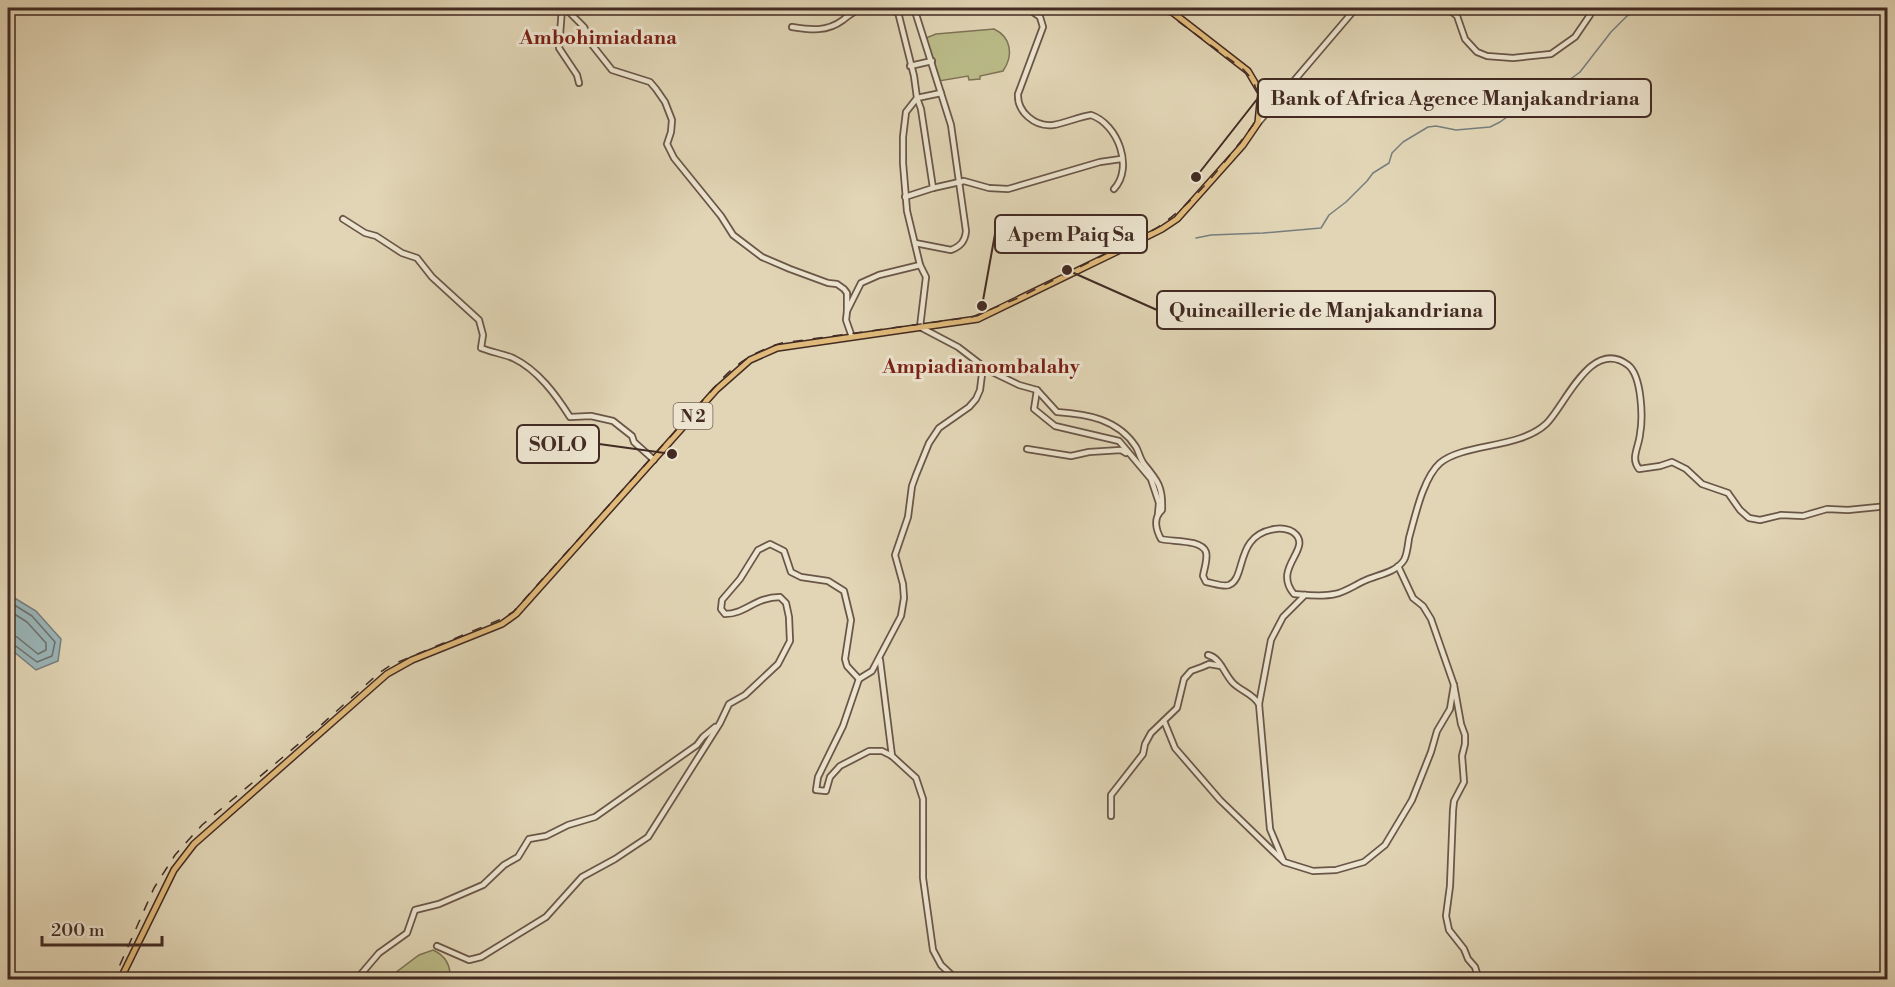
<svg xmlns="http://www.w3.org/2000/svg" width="1895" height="987" font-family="'Libre Bodoni',serif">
	<rect width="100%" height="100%" fill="#e1d5b5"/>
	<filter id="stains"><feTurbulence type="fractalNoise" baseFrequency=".00333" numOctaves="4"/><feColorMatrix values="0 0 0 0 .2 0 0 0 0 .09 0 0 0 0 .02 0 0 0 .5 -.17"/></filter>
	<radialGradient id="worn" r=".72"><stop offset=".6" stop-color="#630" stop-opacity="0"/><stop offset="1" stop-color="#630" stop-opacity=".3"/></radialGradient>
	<g fill="#babb88" stroke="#7e7356" stroke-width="1.5">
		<path d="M994,29C1011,37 1014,55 1003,71L980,76V79L969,80L968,76L939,81L926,38L936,34Z"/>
		<path d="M433,950C446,956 451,966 450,979H387L419,955Z"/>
	</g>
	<path fill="#9ab6b9" stroke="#777e7d" stroke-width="1.5" d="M8,594L36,611L61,639L58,661L36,670L8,647Z"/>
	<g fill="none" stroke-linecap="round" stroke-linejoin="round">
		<g stroke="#6e706e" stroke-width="1.5">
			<path d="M8,601L32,616L55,642L52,656L37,662L13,644L8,643"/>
			<path d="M8,610L27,622L46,643V650L38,654L17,637L8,635"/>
		</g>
		<path stroke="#777e7d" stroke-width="1.5" d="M1196,238L1211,235L1263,233L1321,228L1329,215L1346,202L1367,181L1373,173L1389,163L1392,153L1403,142L1428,127L1436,126L1456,130L1490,127L1500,122L1524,105L1572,78L1580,72L1611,32L1627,16L1641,8"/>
		<g stroke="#6a5648" stroke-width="8">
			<g id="minor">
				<path d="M562,8L559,48L577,75L579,83"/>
				<path d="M565,8L584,27L593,46L612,70L650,82L656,89L665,102L672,120L671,132L667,144L674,158L721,216L733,235L762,257L790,269L828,283L837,284L844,289L847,293V311"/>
				<path d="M879,8L898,12"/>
				<path d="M914,8L951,125L966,231C965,241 961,246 951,250L915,243"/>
				<path d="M1027,8L1040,17L1043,27L1018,94C1017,112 1035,127 1053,125C1066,123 1078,117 1091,115C1118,124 1134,168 1114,189"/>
				<path d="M1447,8L1457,16L1465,39L1477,52L1487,56L1513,58L1551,54L1575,37L1590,15L1593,8"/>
				<path d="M792,27C811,30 827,32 843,20C850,14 854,11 863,8"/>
				<path d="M910,66L932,61"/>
				<path d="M1258,123L1356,8"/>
				<path d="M933,188L964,181L989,188L1008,189L1100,162L1121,159"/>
				<path d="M905,197L933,188L921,109L917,98L941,93"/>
				<path d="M343,219L365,233L376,236L402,253L417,258L432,277L479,320L483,335L481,348C491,352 503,354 513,358C538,370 556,395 570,417L591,416L613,421L632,436L634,442L654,460"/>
				<path d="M920,265L926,277L920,327L958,347L988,370L1019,385L1037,390L1057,412C1087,414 1118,419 1136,447C1139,452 1140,459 1144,464C1158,481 1163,487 1162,510C1153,518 1156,530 1161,539C1172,542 1201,539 1206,552C1208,559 1204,569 1203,576L1206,582C1213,583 1223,587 1229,585C1247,578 1234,535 1275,529C1281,528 1289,529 1293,532C1315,548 1271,567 1294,594C1307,595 1322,597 1335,594C1345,592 1355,585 1364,581C1376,575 1396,573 1404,560C1407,555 1408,545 1409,538C1415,517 1423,478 1440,463C1464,443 1519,449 1546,424C1565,406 1591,337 1628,365C1642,376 1643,418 1640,434C1639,447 1630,458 1639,469L1660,466L1672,462L1686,469L1702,484L1728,493L1740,510L1749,518L1760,520L1781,515L1803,516L1827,509L1848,510L1888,506"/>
				<path d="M852,337L846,320L847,311L861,283L879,275L920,265L907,211L903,163V137L906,112L917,98L914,76L897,8"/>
				<path d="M1037,390L1034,409L1055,426L1119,441L1151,479L1159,503L1158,514"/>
				<path d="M1027,449L1071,456L1089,452L1121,450L1126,453"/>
				<path d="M1398,566L1413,598L1423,606L1431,619L1454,685L1461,724L1465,735V744L1462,756L1464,782L1454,801L1453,810L1450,886L1446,916L1449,930L1464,949L1468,959L1475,967L1479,980"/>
				<path d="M1208,655C1221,658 1224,674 1233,683C1241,691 1253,694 1259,704"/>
				<path d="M880,660L892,756"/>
				<path d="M859,679L843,726L818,777L816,790L826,791L830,777L840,766L869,751H882L892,756L916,778L923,799V878L933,950L941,965L957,980"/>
				<path d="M1164,721L1175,748L1220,800L1284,862L1313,871L1336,870L1364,862L1385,845L1412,800L1431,752L1437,731L1450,709L1454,685"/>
				<path d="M1111,816V795L1143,754L1145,744L1151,733L1177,708L1184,679L1191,671L1202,667L1209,664L1221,666"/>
				<path d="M1283,860L1270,829L1259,704L1271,640L1283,617L1305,595"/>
				<path d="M437,946L469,960L481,957L546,917L582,877L615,859L648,837L720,723L729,704L745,695L778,664L790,641L789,617L786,603L780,597C755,597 746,614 725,614L721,609L722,600L740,579L758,550L770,544L784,551L791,572L801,577L828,581L844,591L851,620L845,659L847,666L859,679L872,671L901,616L904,598L903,584L895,555L908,517L912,486L916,475L929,443L939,428L969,407L976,399L980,390L983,366"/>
				<path d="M356,980L379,953L407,933L415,910L439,904L483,885L504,865L518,857L529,839L546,836L568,825L595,817L697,745L703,737L715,727"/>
			</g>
		</g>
		<g stroke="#432b23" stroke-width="8">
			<path id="major" d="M120,980L174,870L194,844L387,674L412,660L502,624L516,614L716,390L750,360L777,348L978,319L1114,253L1162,229L1177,219L1243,145L1258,123L1261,93L1248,71L1167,8"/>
		</g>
		<use href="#minor" stroke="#ece4cf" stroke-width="4.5"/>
		<use href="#major" stroke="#e0ba7a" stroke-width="5"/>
		<path stroke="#432b23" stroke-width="1.5" stroke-dasharray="10 10" stroke-linecap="butt" d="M106,980L119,967L154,888L175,855L202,825L320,726L379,673L391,665L499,620L513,612L722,379C739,361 758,350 782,343L972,317L1018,298L1155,229C1195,203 1225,162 1253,125L1258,113L1259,103L1258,93L1252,79L1243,69L1160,8"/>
	</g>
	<g text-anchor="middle" stroke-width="6" stroke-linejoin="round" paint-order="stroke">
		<rect fill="#ece4cf" stroke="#766257" stroke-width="1.5" x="673.5" y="403" width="39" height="26" rx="4.5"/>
		<g font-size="16" font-weight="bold" fill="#432b23">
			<text x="693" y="422">N 2</text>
		</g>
		<g font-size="20" font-weight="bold" fill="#7a1f14" stroke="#ece4cf">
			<text x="598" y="44">Ambohimiadana</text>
			<text x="981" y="373">Ampiadianombalahy</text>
		</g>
	</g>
	<path fill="none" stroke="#432b23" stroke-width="2" d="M1196 177L1258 98M982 306L995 234M1067 270L1157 310M672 454L599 444"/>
	<g fill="#432b23" stroke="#ece4cf" stroke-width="2">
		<circle cx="1196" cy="177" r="6"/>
		<circle cx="982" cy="306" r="6"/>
		<circle cx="1067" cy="270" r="6"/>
		<circle cx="672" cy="454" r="6"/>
	</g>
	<g fill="#ece4cf" stroke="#432b23" stroke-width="2">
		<rect x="1258" y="79" width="393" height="38" rx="6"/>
		<rect x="995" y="215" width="152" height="38" rx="6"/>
		<rect x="1157" y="291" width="338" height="38" rx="6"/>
		<rect x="517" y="425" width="82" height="38" rx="6"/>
	</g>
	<g font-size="20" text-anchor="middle" font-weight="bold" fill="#432b23">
		<text x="1455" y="105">Bank of Africa Agence Manjakandriana</text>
		<text x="1071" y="241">Apem Paiq Sa</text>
		<text x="1326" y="317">Quincaillerie de Manjakandriana</text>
		<text x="558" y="451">SOLO</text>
	</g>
	<rect width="1895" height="987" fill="none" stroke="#e1d5b5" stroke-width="30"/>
	<rect x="9" y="9" width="1877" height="969" fill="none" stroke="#432b23" stroke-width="3"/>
	<rect x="15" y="15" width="1865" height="957" fill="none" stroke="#432b23" stroke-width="1.5"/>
	<path d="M42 936v9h120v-9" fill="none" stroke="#432b23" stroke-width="3"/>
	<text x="51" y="936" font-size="18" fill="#432b23" stroke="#ece4cf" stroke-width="4.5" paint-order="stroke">200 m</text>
	<rect width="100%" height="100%" filter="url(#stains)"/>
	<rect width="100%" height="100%" fill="url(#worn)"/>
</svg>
